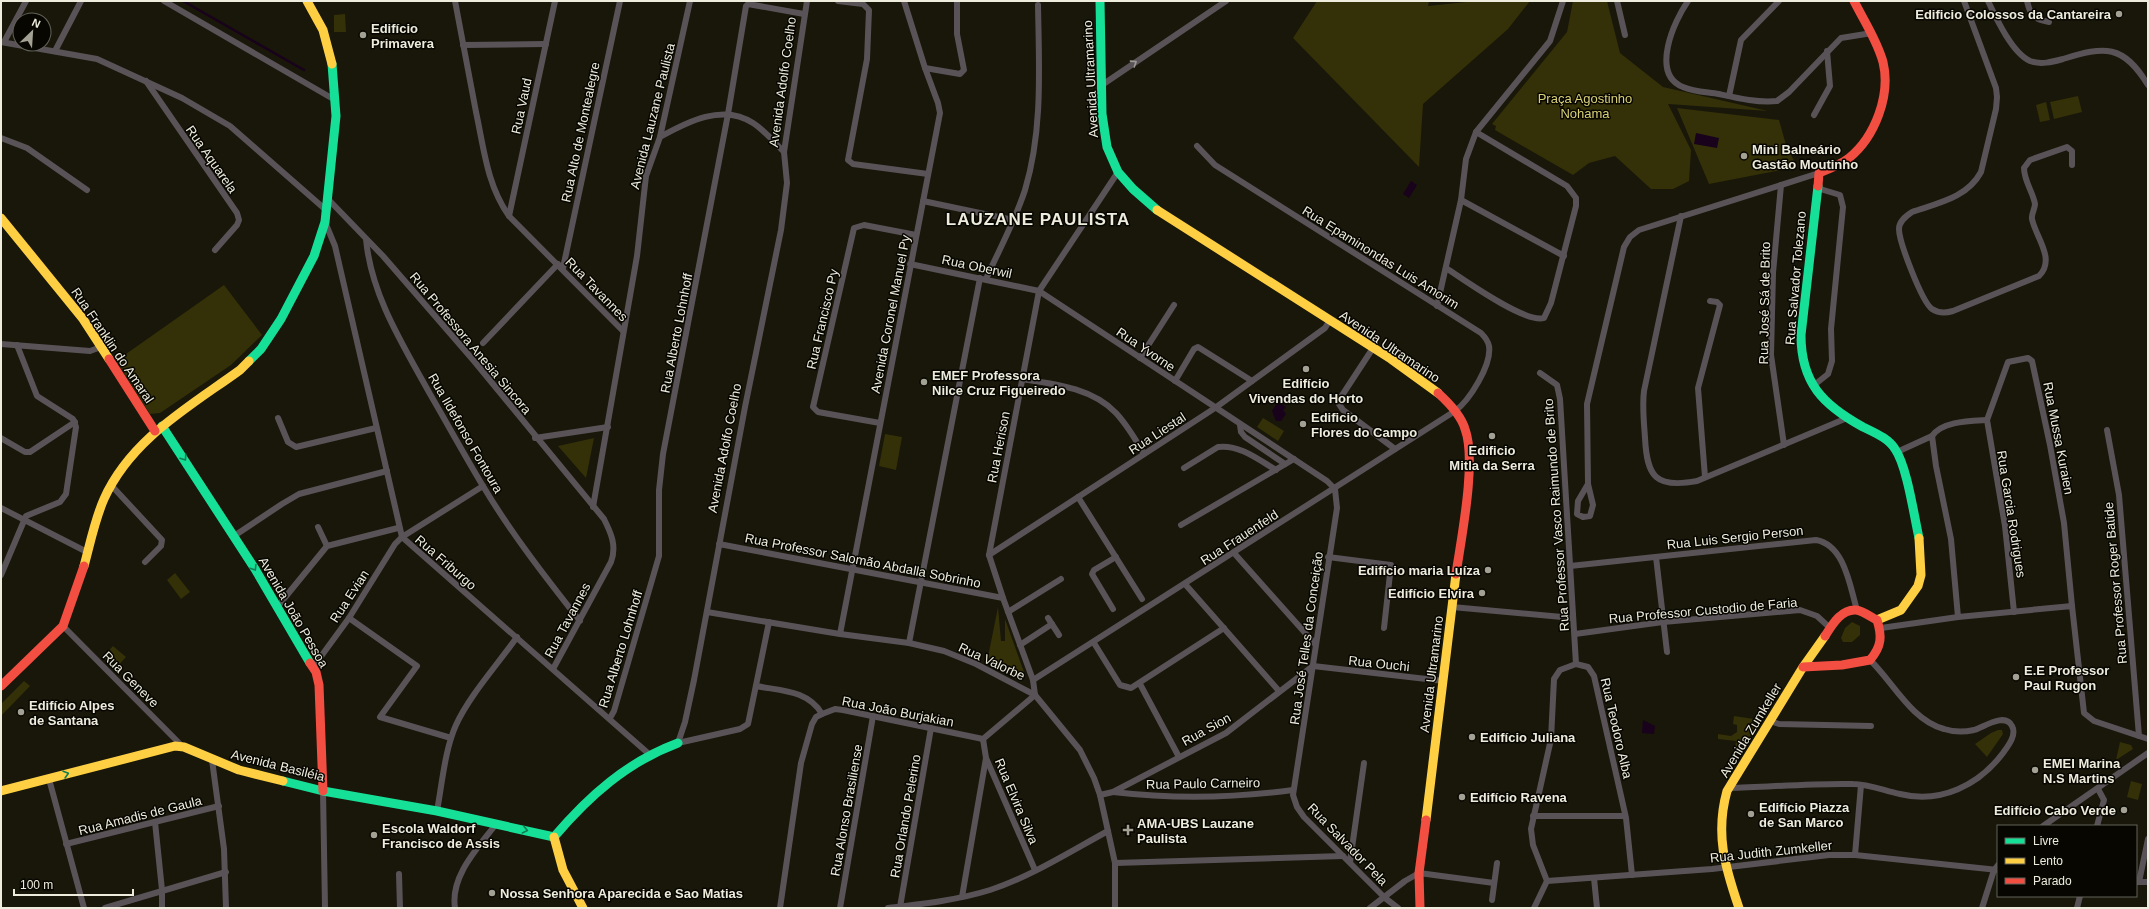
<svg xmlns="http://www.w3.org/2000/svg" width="2149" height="909" font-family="Arial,sans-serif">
	<rect width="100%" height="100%" fill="#18170a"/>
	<g fill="#343007">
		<path d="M1317,1H1429L1428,6L1476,1H1530L1508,29L1423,104L1419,167L1293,38Z"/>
		<path d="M1573,1H1607L1620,53L1663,87L1768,111L1668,104L1691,150L1689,181L1673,189H1651L1615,156L1589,163L1573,175L1495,130L1496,126L1492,124L1567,32Z"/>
		<path d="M345,14L346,32H334V15Z"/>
		<path d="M2078,96L2082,112L2054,119L2050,102Z"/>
		<path d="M2046,102L2050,120L2040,122L2036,105Z"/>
		<path d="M1677,108L1779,120L1786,145L1797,167L1709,184Z"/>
		<path d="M224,285L262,335L231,365L160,413L150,414L116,361Z"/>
		<path d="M1263,418L1284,431L1278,441L1257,427Z"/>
		<path d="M885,434L902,437L896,470L879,466Z"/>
		<path d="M594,438L586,478L558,446Z"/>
		<path d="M175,573L190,592L181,599L167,580Z"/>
		<path d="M998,607L1001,641H1005V619L1024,672L1021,678L1017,679L987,662Z"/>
		<path d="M1852,622L1860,626V635L1852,642H1843L1841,638L1845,628Z"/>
		<path d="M113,646L126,657L116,668L103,657Z"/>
		<path d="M24,681L30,686L1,716V704Z"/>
		<path d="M1734,716L1761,720L1737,757H1734L1736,741L1718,739V734L1731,736L1737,732V725L1733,724Z"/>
		<path d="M1998,730H2002L2003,734L1987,757L1975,744L1991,733Z"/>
		<path d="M2120,742L2131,745L2133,749L2116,760Z"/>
		<path d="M2131,781L2142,784L2138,800L2127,797Z"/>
	</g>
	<g fill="#19021c">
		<path d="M1696,133L1719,138L1717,148L1694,144Z"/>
		<path d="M1411,181L1417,185L1409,198L1403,194Z"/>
		<path d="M1278,402L1286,407L1283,410L1286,414L1281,421H1276L1272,411Z"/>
		<path d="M1643,720L1655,726L1654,734L1642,733Z"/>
	</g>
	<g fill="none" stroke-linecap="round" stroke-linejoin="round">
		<path stroke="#19021c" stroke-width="2.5" d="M183,1L304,70"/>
		<g stroke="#595358" stroke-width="6">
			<path d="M164,1L335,100"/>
			<path d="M455,1C462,38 469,75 476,112C484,149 487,185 509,216L623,331"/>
			<path d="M838,1L863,4L869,10L867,59L848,160L853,164L928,174"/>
			<path d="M1617,1L1625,35"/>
			<path d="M1688,1C1674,21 1650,74 1683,87C1694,92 1708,92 1719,94C1737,98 1758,103 1777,101L1789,92L1841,38L1872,33"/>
			<path d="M1964,1L1996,88L1997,97L1996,109L1981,172C1967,198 1938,203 1912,212C1906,216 1899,221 1899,229C1899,242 1922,302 1932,309C1938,313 1946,313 1953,311L2039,276C2056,259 2036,238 2032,219C2031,214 2035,209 2035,204C2033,192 2024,181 2024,168L2030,160L2067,147L2072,151V165"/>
			<path d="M1988,1C1996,18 2012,53 2030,61C2041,65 2052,62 2063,59C2105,46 2123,44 2148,85"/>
			<path d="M2027,1C2030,15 2035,20 2049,22"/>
			<path d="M1,42L97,59L182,98L230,126L326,210"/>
			<path d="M4,42L26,1"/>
			<path d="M463,45L546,44"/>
			<path d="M55,51L81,1"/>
			<path d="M925,68L960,74L964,70L957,34V1"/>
			<path d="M146,81L237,213L239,220L237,225L215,250"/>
			<path d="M1102,85L1226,1"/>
			<path d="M1729,96L1741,40L1779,1"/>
			<path d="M1814,115L1830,86L1827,51"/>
			<path d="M660,137C687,122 723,103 753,123C764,130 774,142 784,152"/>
			<path d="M1,138L27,148L87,190"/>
			<path d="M1781,185L1773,273L1771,355L1784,445"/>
			<path d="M327,198L383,256L474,361L604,519C611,533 617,546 611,562L553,669"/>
			<path d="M1461,200L1564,256"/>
			<path d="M923,201L1013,220"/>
			<path d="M509,216L555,1"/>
			<path d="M1681,216L1644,391C1642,406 1644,422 1645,438C1647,476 1655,489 1697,481L1847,418"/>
			<path d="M325,222L335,246L402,537L649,754"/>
			<path d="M366,239C371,295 403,345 430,394C448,425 465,456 483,486C511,533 546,578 580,621"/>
			<path d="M910,264L1039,291L1327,481L1335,489L1337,508L1293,795L1297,807L1304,817L1385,898L1398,908"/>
			<path d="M563,268L620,1"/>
			<path d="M1446,268C1464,280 1526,324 1544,318L1551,303L1576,206V198L1567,186L1476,132"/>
			<path d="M986,279C999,250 1015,221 1025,190C1043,130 1039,67 1038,5"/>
			<path d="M1437,306L1461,200L1466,159L1476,132L1550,41L1563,1"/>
			<path d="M483,343L558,264"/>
			<path d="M1,344L90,351L101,347"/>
			<path d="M1373,348L1339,400V404L1343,410L1395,449"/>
			<path d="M1140,358L1174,305"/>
			<path d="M1540,373L1557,385L1560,399L1576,664"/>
			<path d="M1022,379C1055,384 1092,388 1116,413C1127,425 1136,440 1144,454"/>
			<path d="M1175,381L1194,349L1198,347L1252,381"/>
			<path d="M1813,386L1828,374L1832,361L1831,329L1843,207L1840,195L1817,188"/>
			<path d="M278,418L288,442L296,447L376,428"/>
			<path d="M880,423L818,412L813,407L854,228L864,225L916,235"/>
			<path d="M1240,425L1241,432L1245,437L1285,464"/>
			<path d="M2107,430L2119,495L2139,736"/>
			<path d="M1932,436C1942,421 1970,421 1987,420"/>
			<path d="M1,438L25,452H30L75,422"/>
			<path d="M535,438L608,427"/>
			<path d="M1897,452L1932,436L1936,466L1951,539L1958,617"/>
			<path d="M1184,468L1218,447C1239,444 1259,460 1276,470"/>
			<path d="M1705,477L1698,388L1720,305L1717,302L1710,301"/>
			<path d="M1588,484L1578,501L1577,514L1583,517L1590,516L1593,505L1588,484L1587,404L1624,247L1630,237L1639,230L1819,173"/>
			<path d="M111,485L162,540L161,546L145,562"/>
			<path d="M1078,497L1142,599"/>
			<path d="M593,507L637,256L646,176L660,137L690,1"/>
			<path d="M1,508L87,552"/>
			<path d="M1181,525L1294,459"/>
			<path d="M318,527L327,546"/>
			<path d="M234,536L282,504L299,494L387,471"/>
			<path d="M719,544L1003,598"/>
			<path d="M1234,553L1315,644"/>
			<path d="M989,555L1215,408L1325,328L1330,320"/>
			<path d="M1328,557L1391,565L1384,628"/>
			<path d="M1656,557L1667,652"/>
			<path d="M1570,566L1816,540C1845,545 1850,587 1857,610"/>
			<path d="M1,575L26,516L60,502L66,494L76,427L73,419L37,396L17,345"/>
			<path d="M1185,584L1279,691"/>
			<path d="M278,606L327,546L398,528"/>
			<path d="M1452,607L1573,618"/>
			<path d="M1113,609L1092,574L1094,570L1116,557"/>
			<path d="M707,612L840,634L909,643L944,651L976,664L1035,695L1080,750L1094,778L1100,795L1115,863V908"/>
			<path d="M1008,612L1061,579"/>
			<path d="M2014,612L2005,526L1987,420L2008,362L2028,358L2032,361L2050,445L2064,523L2072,606"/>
			<path d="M349,618L417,666L380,717L451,738"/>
			<path d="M1048,618L1059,635"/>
			<path d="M63,626L183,747"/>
			<path d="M1881,628L1958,617L2072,606L2084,713L2094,721L2148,739"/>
			<path d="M840,634L940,113L938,103L925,68L904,1"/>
			<path d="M1575,634L1663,622L1800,610L1817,616L1829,627"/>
			<path d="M909,643L980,278"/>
			<path d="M1094,643L1120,685L1131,688L1224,628"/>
			<path d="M1020,645L1052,624"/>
			<path d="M314,666L349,618L395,544L402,537L483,486"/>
			<path d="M1033,680L1455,411C1469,401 1492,365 1489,346C1488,341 1485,337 1481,333L1215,165L1197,146"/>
			<path d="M1140,684L1179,757"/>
			<path d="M756,686C781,691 808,690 822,714"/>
			<path d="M1035,695L1033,680L1003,598L989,555L1039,291L1118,172"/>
			<path d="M610,718L614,711L659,556V490L663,454L728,114L746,6L748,4L804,14"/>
			<path d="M1770,721L1779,724L1871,726"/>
			<path d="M983,739L986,758L1035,870"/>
			<path d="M678,743L685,722L694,680L745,407L781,230L787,183L784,152L807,1"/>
			<path d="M678,743L740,729L748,724L769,622"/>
			<path d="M212,760L224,849L226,908"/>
			<path d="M49,779L84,908"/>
			<path d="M1729,788C1770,787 1812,783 1853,784C1869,784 1885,791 1900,794C1941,804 1979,785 2003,753C2008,746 2017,735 2012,726C2005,712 1984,727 1974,730C1965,732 1953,732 1944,729C1911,720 1893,682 1870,660"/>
			<path d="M323,791L325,908"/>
			<path d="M1113,792C1173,799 1234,798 1293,790"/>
			<path d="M1100,795L1113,792L1226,733L1313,666L1444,681"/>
			<path d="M437,811C442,784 445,749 456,725C469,696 498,664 517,637"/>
			<path d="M1533,816H1625"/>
			<path d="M155,822L162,890V908"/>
			<path d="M2043,826L2148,753"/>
			<path d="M2097,826L2104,800L2098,789"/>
			<path d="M66,844L219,806"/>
			<path d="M1855,855L1861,785"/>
			<path d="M1350,862L1364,763"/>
			<path d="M1115,863L1343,856"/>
			<path d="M399,874L400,908"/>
			<path d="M1594,878L1597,908"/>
			<path d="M1547,881L1533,845L1531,829L1551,739L1554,679L1560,670L1576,664L1588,667L1594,676L1626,818L1632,875"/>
			<path d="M1547,881L1712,869L1829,855H1855L1998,870"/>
			<path d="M2136,882H2148"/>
			<path d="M2139,882L2148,839"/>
			<path d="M962,897L986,758"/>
			<path d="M1492,900L1497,863"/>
			<path d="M900,907L931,728"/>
			<path d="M105,908L226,872"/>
			<path d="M455,908C450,876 478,848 496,824"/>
			<path d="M780,908L801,763L812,724L816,717L822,714L835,709L843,710L983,739L1035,695"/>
			<path d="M840,908L873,716"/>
			<path d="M888,908C922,904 958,900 990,890C1030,877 1071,851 1108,831"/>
			<path d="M1370,908L1405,881L1419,873L1494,883"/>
			<path d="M1534,908L1547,881"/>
			<path d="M1982,908L1994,870L1998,865"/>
			<path d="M2077,908L2080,896"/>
		</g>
		<g stroke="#16e098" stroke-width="9">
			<path d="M1100,1L1102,114L1107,147L1118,172L1133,189L1157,210"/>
			<path d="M1818,186L1801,335C1801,383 1823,405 1863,427C1875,433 1888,438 1895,449C1907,466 1914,516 1919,538"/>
			<path d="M249,361L261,349L281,319L314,256L325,222L336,116L332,64"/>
			<path d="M162,426L255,569L310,663"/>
			<path d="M283,781L323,791L437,811L554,837"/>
			<path d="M554,837C589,796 627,762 678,743"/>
		</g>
		<g stroke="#ffcf43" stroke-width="9">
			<path d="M307,1L323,30L332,64"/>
			<path d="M1157,210L1391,359L1438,393"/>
			<path d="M1,218L83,319L109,359"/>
			<path d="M84,566C90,544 95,519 104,499C131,439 189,407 240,370L249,361"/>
			<path d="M1877,620L1901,610L1918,586L1921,575L1919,538"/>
			<path d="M1,791L175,746L184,747L239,770L283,781"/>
			<path d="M1426,820L1456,574"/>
			<path d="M554,837L563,870L583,908"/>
			<path d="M1739,908C1725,867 1715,834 1727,791L1803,667L1825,636"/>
		</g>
		<g stroke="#f24e42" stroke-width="9">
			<path d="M1818,186L1819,173C1829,169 1840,165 1849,158C1875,137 1891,95 1883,62C1877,40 1864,21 1854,1"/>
			<path d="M109,359L155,431"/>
			<path d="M1438,393C1449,403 1461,415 1465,429C1477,461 1461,539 1456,574"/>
			<path d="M310,663L316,672L319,685L323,791"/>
			<path d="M1803,667L1842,665L1870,660C1882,646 1882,636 1877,620C1871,617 1863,611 1856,610C1841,609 1832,625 1825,636"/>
			<path d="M1,686L63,626L84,566"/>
			<path d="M1420,908L1419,873L1426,820"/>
		</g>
	</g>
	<defs><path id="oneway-chevron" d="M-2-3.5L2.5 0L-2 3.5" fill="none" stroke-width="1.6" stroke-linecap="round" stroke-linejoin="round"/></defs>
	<use stroke="#9c9894" href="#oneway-chevron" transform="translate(1134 63) rotate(-33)"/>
	<g stroke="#0f7e54">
		<use href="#oneway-chevron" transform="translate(184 458) rotate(56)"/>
		<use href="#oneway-chevron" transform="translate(254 568) rotate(58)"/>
		<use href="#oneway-chevron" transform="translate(66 774) rotate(-16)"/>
		<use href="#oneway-chevron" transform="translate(525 830) rotate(13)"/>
	</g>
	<g fill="#a2a193" stroke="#070601" stroke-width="1.5">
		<circle cx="2119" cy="14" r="4"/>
		<circle cx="363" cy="35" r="4"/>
		<circle cx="1744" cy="156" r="4"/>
		<circle cx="1306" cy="369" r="4"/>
		<circle cx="924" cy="382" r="4"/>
		<circle cx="1303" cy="424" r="4"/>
		<circle cx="1492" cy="436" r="4"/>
		<circle cx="1488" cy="570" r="4"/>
		<circle cx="1482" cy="593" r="4"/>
		<circle cx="2016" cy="677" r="4"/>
		<circle cx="21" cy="712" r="4"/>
		<circle cx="1472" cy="737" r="4"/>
		<circle cx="2035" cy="770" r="4"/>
		<circle cx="1462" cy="797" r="4"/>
		<circle cx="2124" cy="810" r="4"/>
		<circle cx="1751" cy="814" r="4"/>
		<path d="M1126 824h4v4h4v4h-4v4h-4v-4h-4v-4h4z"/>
		<circle cx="374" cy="835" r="4"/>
		<circle cx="492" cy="893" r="4"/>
	</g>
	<g text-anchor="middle" stroke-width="3" stroke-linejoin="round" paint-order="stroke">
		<g font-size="13" font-weight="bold" fill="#edecdd" stroke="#070601" text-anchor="start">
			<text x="2111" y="19" text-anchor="end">Edificio Colossos da Cantareira</text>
			<text x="371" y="33">Edifício<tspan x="371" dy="15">Primavera</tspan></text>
			<text x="1752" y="154">Mini Balneário<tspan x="1752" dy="15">Gastão Moutinho</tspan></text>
			<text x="932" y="380">EMEF Professora<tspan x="932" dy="15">Nilce Cruz Figueiredo</tspan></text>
			<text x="1306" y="388" text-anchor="middle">Edifício<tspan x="1306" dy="15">Vivendas do Horto</tspan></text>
			<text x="1311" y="422">Edificio<tspan x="1311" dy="15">Flores do Campo</tspan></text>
			<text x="1492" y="455" text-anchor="middle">Edificio<tspan x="1492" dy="15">Mitla da Serra</tspan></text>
			<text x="1480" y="575" text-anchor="end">Edifício maria Luíza</text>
			<text x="1474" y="598" text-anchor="end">Edifício Elvira</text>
			<text x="2024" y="675">E.E Professor<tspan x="2024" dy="15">Paul Rugon</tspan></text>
			<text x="29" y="710">Edifício Alpes<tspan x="29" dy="15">de Santana</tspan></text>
			<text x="1480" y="742">Edifício Juliana</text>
			<text x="2043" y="768">EMEI Marina<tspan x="2043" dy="15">N.S Martins</tspan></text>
			<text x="1470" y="802">Edifício Ravena</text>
			<text x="1759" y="812">Edifício Piazza<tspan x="1759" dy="15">de San Marco</tspan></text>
			<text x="2116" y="815" text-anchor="end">Edifício Cabo Verde</text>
			<text x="1137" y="828">AMA-UBS Lauzane<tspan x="1137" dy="15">Paulista</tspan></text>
			<text x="382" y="833">Escola Waldorf<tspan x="382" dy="15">Francisco de Assis</tspan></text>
			<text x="500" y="898">Nossa Senhora Aparecida e Sao Matias</text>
		</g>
		<g font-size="13" fill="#edecdd" stroke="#070601">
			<text transform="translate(1090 79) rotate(-93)" y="5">Avenida Ultramarino</text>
			<text transform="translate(782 82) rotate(-82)" y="5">Avenida Adolfo Coelho</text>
			<text transform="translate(521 106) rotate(-78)" y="5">Rua Vaud</text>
			<text transform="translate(652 116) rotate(-76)" y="5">Avenida Lauzane Paulista</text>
			<text transform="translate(580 132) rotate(-78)" y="5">Rua Alto de Montealegre</text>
			<text transform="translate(212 159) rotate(55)" y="5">Rua Aquarela</text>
			<text transform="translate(1381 257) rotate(32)" y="5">Rua Epaminondas Luis Amorim</text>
			<text transform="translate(977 266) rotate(12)" y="5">Rua Oberwil</text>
			<text transform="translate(1795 278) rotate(-85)" y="5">Rua Salvador Tolezano</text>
			<text transform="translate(597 289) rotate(46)" y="5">Rua Tavannes</text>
			<text transform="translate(1764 303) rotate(-89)" y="5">Rua José Sá de Brito</text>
			<text transform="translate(890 314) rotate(-79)" y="5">Avenida Coronel Manuel Py</text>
			<text transform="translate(822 319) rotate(-77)" y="5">Rua Francisco Py</text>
			<text transform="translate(676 333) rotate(-79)" y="5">Rua Alberto Lohnhoff</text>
			<text transform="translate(471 343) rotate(50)" y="5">Rua Professora Anesia Sincora</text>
			<text transform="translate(113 345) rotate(56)" y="5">Rua Franklin do Amaral</text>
			<text transform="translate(1390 346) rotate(34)" y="5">Avenida Ultramarino</text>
			<text transform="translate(1146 349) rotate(34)" y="5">Rua Yvorne</text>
			<text transform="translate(466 433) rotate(60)" y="5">Rua Ildefonso Fontoura</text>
			<text transform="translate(1157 433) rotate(-33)" y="5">Rua Liestal</text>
			<text transform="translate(2059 438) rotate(79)" y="5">Rua Mussa Kuraien</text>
			<text transform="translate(998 447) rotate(-79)" y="5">Rua Herison</text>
			<text transform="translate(724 448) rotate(-79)" y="5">Avenida Adolfo Coelho</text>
			<text transform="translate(2012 514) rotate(81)" y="5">Rua Garcia Rodrigues</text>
			<text transform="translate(1556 515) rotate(-94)" y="5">Rua Professor Vasco Raimundo de Brito</text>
			<text transform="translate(1239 537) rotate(-33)" y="5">Rua Frauenfeld</text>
			<text transform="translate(1735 537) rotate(-6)" y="5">Rua Luis Sergio Person</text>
			<text transform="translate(863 560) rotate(11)" y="5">Rua Professor Salomão Abdalla Sobrinho</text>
			<text transform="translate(446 562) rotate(41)" y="5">Rua Friburgo</text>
			<text transform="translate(2115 583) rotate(-95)" y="5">Rua Professor Roger Batide</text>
			<text transform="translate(349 596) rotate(-57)" y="5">Rua Evian</text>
			<text transform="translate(1703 610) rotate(-5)" y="5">Rua Professor Custodio de Faria</text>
			<text transform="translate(294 612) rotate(60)" y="5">Avenida João Pessoa</text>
			<text transform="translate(567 620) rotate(-62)" y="5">Rua Tavannes</text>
			<text transform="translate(1306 638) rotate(-82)" y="5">Rua José Telles da Conceição</text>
			<text transform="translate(620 649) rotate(-73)" y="5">Rua Alberto Lohnhoff</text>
			<text transform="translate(992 661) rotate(25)" y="5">Rua Valorbe</text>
			<text transform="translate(1379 663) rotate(6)" y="5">Rua Ouchi</text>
			<text transform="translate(1431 674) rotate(-83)" y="5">Avenida Ultramarino</text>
			<text transform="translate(131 679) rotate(45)" y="5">Rua Geneve</text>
			<text transform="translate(898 711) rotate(11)" y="5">Rua João Burjakian</text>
			<text transform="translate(1617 728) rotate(77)" y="5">Rua Teodoro Alba</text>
			<text transform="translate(1206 729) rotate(-29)" y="5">Rua Sion</text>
			<text transform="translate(1750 730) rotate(-59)" y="5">Avenida Zumkeller</text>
			<text transform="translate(278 765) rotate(14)" y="5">Avenida Basiléia</text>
			<text transform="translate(1203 783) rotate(-1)" y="5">Rua Paulo Carneiro</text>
			<text transform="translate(1017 801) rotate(67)" y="5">Rua Elvira Silva</text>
			<text transform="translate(846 810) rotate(-80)" y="5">Rua Alonso Brasiliense</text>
			<text transform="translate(140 815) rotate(-14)" y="5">Rua Amadis de Gaula</text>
			<text transform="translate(905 816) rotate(-80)" y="5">Rua Orlando Pelerino</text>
			<text transform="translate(1348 844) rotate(46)" y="5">Rua Salvador Pela</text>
			<text transform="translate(1771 851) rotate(-6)" y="5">Rua Judith Zumkeller</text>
		</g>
		<g font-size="13" fill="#d8d076" stroke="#070601">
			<text x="1585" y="103">Praça Agostinho<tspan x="1585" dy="15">Nohama</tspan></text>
		</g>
		<g font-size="17" font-weight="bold" letter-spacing="1" fill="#edecdd" stroke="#070601">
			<text x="1038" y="225">LAUZANE PAULISTA</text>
		</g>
	</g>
	<rect width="2149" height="909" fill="none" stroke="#edecdd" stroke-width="4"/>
	<rect x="1997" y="825" width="140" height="72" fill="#070601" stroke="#636259"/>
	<rect x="2005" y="838" width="20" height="6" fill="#16e098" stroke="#636259"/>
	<text x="2033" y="845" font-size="12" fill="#edecdd">Livre</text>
	<rect x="2005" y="858" width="20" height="6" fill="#ffcf43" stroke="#636259"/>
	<text x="2033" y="865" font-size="12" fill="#edecdd">Lento</text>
	<rect x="2005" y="878" width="20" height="6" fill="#f24e42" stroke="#636259"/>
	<text x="2033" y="885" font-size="12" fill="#edecdd">Parado</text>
	<g transform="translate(32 32) rotate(25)"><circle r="19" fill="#070601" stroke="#636259"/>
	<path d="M0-3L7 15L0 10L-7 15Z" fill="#a2a193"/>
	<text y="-6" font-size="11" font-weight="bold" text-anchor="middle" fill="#edecdd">N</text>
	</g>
	<path d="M14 889v6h119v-6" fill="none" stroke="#edecdd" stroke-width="2"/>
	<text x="20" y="889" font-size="12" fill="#edecdd" stroke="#070601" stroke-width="3" paint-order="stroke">100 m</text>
</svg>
